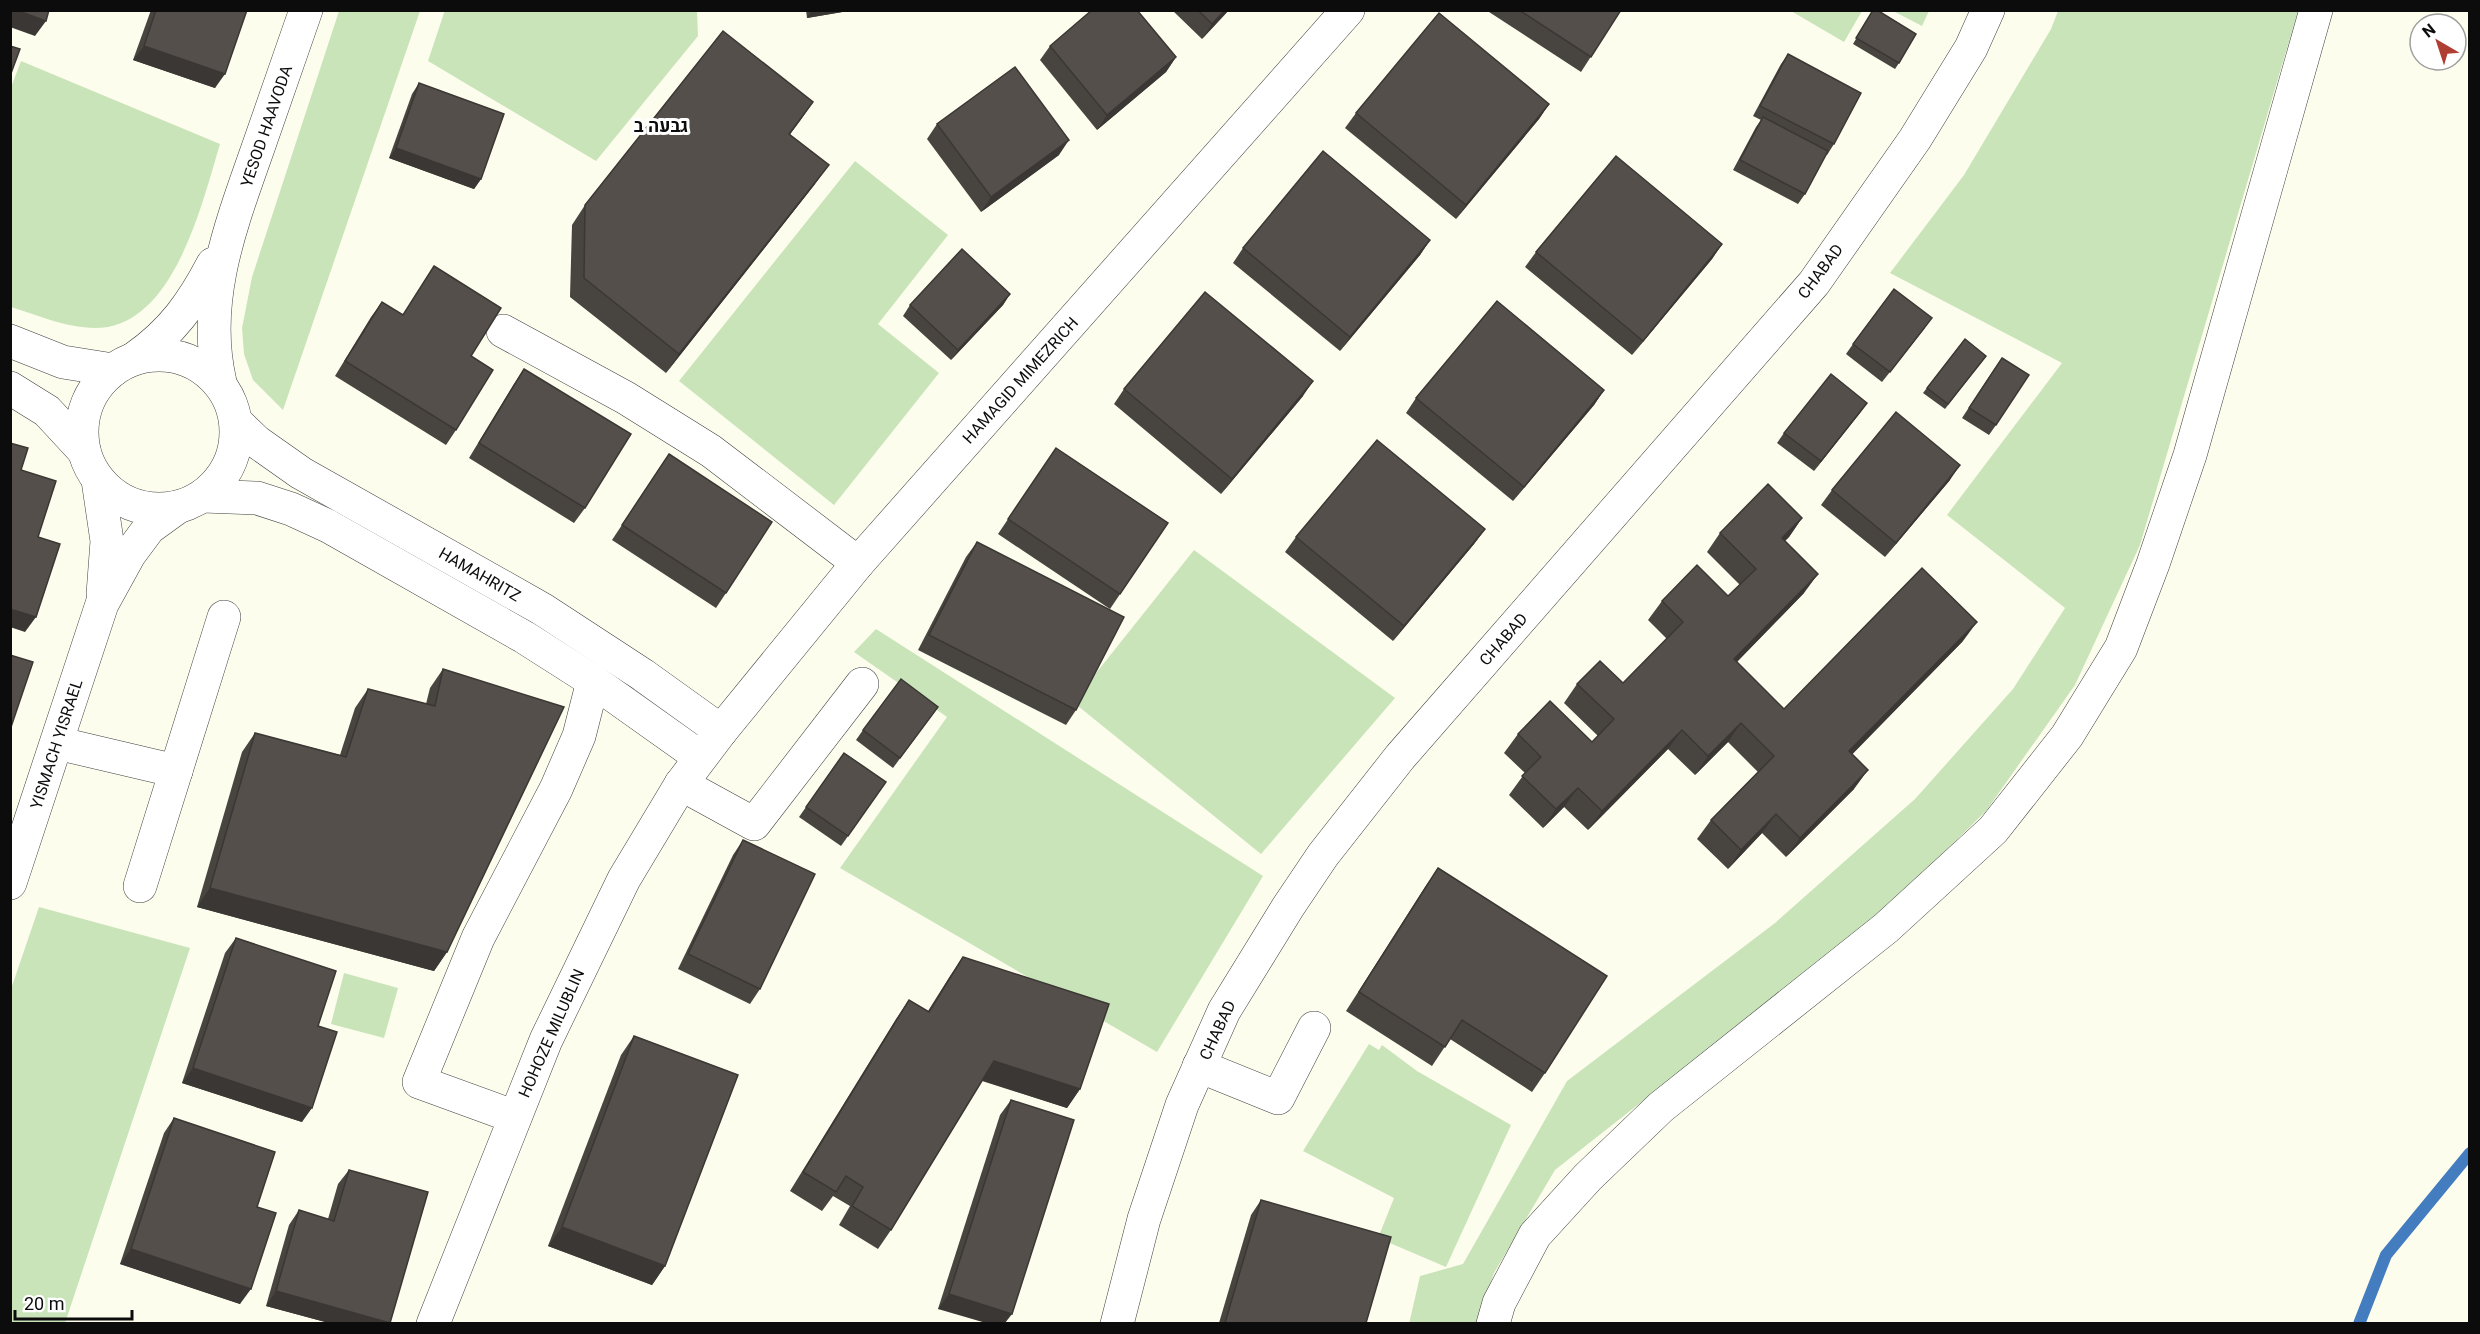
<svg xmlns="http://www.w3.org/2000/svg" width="2480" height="1334" font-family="Georgia,Heebo,serif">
	<rect width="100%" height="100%" fill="#fdfded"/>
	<g fill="#cae4ba">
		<path d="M445,10L697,11L698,36L596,161L428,61Z"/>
		<path d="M339,11H420L283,410L253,380L244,354L242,328L252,277Z"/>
		<path d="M1791,11H1862L1844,42Z"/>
		<path d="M1893,11H1929L1922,26Z"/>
		<path d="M2058,11H2298L2140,545L2075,685L1986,811L1884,911L1555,1170L1494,1273L1477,1323L1409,1324L1420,1276L1463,1264L1567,1081L1775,923L1915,799L2013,689L2065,608L1947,515L2062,363L1890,273L1964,175L2051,29Z"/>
		<path d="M21,61L220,144C203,200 177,314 108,327C76,332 40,316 11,307L10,90Z"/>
		<path d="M855,161L948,235L878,324L939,373L834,505L679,381Z"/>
		<path d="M1194,550L1395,698L1261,854L1073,702Z"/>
		<path d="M876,629L1263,876L1157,1052L840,868L947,717L854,652Z"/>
		<path d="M39,907L190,948L65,1323H11V989Z"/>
		<path d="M344,973L398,988L384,1038L331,1024Z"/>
		<path d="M1369,1044L1379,1050L1382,1045L1417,1071L1511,1125L1446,1267L1378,1238L1394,1198L1303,1151Z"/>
	</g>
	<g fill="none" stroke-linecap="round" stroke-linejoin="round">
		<path stroke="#447cc0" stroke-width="12" d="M2359,1324L2386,1255L2470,1153"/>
		<g stroke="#3f3f3f" stroke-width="34">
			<g id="minor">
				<path d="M503,331L626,398L711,451L858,563"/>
				<path d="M10,341L63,362L113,370"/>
				<circle cx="159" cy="432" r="77"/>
				<path d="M135,358C172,332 192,304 213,264"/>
				<path d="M220,382C201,300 231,225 258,148C274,102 290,56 306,10"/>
				<path d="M10,388L47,411L84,451"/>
				<path d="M237,423L257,442L301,473L542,609L643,675L721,731"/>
				<path d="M98,480L107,541L103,594"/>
				<path d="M203,496L257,498L291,509L328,526L524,637L593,681L700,757"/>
				<path d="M57,743L176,771"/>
				<path d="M681,784L754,824L862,684"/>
				<path d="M10,883L102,604L129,555L149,528L178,507"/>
				<path d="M140,886L224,617"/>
				<path d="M1199,1066L1278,1098L1314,1028"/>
				<path d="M515,1117L419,1082L478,938L556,789L579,736L593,681"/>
				<path d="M433,1324L546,1040L624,879L681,784L721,731L858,563L1348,10"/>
				<path d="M1117,1324L1144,1219L1182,1105L1224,1011L1288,907L1323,855L1400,757L1814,283L1915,139L1971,48L1988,10"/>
				<path d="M1493,1324L1499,1303L1535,1235L1588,1177L1661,1107L1886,928L1993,830L2067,736L2121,648L2153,564L2190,455L2316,10"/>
			</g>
		</g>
		<use href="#minor" stroke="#fff" stroke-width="33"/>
	</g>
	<g fill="#484440">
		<path d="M151,10H247L215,88L133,60Z"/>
		<path d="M806,10H854L807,18Z"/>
		<path d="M1172,10H1229L1202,39Z"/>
		<path d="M1486,10H1621L1581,72Z"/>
		<path d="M1873,10L1899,63L1895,69L1853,44Z"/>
		<path d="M1050,46L1176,57L1166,72L1097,130L1040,60Z"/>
		<path d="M1788,54L1834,144L1827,155L1826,154L1805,194L1798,204L1733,170L1756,127L1761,120L1753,116L1781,64Z"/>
		<path d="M419,83L481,179L474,189L389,158L412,94Z"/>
		<path d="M813,102L790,134L815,184L666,373L570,297L572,225L585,205Z"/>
		<path d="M1549,104L1539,119L1456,219L1345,128L1356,113Z"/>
		<path d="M937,124L1059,155L981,212L927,139Z"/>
		<path d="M1430,240L1420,255L1340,351L1233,263L1243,248Z"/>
		<path d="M1722,244L1712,259L1632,355L1525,267L1536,252Z"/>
		<path d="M434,266L471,356L456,430L446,445L335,376L371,317L382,302L403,315Z"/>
		<path d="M1010,294L1003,305L951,360L903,316L910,305Z"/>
		<path d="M1925,328L1882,382L1846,354L1853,344Z"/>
		<path d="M1965,339L1986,356L1945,409L1923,393Z"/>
		<path d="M1995,368L1996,425L1989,435L1962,418Z"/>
		<path d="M524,369L585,508L574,523L469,458L514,384Z"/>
		<path d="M1124,389L1303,396L1221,494L1114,404Z"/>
		<path d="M1604,390L1594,405L1513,501L1406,413L1416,398Z"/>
		<path d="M1867,403L1814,471L1777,443L1784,433Z"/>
		<path d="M1056,448L1168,523L1110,609L998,534Z"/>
		<path d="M669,454L726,593L716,608L612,540Z"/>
		<path d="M1950,480L1885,557L1821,505L1832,490Z"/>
		<path d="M1802,518L1789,537L1785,541L1804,593L1737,662L1784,709L1963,641L1852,754L1854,789L1786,857L1762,833L1728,869L1697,839L1711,820L1758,772L1728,742L1695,775L1668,749L1588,830L1564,807L1543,828L1509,795L1525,773L1504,753L1518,734L1592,742L1598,736L1564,703L1577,684L1623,683L1667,639L1648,620L1662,601L1728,596L1740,585L1707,552L1720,533Z"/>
		<path d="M1485,529L1474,544L1393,641L1285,552L1296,537Z"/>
		<path d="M977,542L1076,710L1066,725L918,650L966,557Z"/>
		<path d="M443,669L447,952L434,971L197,907L242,752L255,733L340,755L355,708L368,689L426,704L430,688Z"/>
		<path d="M938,707L893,768L856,740L863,730Z"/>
		<path d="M844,753L886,782L841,846L799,817Z"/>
		<path d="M743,840L760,989L750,1004L678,969L733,855Z"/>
		<path d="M1438,868L1545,1073L1532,1092L1450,1039L1432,1066L1346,1011L1425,887Z"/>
		<path d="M236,938L318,1026L302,1122L182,1083L225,953Z"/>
		<path d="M963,957L1080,1089L1067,1108L982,1081L891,1230L878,1249L839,1225L850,1206L833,1196L822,1211L790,1191L896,1019L909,1000L928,1011L950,976Z"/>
		<path d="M634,1036L665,1266L652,1285L548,1246L621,1055Z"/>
		<path d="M1011,1100L1012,1314L938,1309L1000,1115Z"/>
		<path d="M174,1118L257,1207L240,1304L120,1264L164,1133Z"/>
		<path d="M349,1170L329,1323L266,1306L289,1225L299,1210L328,1219L338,1184Z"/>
		<path d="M1261,1200L1366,1323H1219L1251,1215Z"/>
	</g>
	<g fill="#3b3734">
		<path d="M10,10H16L46,21L35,36L10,27Z"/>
		<path d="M812,10H854L807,18Z"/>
		<path d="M1225,10H1229L1202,39L1212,24Z"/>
		<path d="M144,46L225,74L215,88L133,60Z"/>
		<path d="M1176,57L1166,72L1097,130L1107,115Z"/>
		<path d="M813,102L800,121L776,153L789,134Z"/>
		<path d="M1549,104L1539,119L1456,219L1466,205Z"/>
		<path d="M1069,140L1059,155L981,212L991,197Z"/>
		<path d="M396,148L481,179L474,189L389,158Z"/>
		<path d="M829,165L815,184L666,373L679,354Z"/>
		<path d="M1430,240L1420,255L1340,351L1350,337Z"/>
		<path d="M1722,244L1712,259L1632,355L1643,341Z"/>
		<path d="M1010,294L1003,305L951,360L958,350Z"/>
		<path d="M1313,381L1303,396L1221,494L1232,479Z"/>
		<path d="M1604,390L1594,405L1513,501L1524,487Z"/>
		<path d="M1867,403L1860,413L1814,471L1821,461Z"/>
		<path d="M1960,465L1950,480L1885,557L1896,543Z"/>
		<path d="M1802,518L1789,537L1768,557L1782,538Z"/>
		<path d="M1485,529L1474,544L1393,641L1404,626Z"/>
		<path d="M1818,574L1804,593L1721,678L1734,659Z"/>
		<path d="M10,609L36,617L25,632L10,627Z"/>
		<path d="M1977,622L1963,641L1836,771L1849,751Z"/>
		<path d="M1741,723L1728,742L1695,775L1708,756Z"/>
		<path d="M1682,730L1668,749L1588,830L1602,811Z"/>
		<path d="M1868,770L1854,789L1786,857L1800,838Z"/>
		<path d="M1578,788L1564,807L1543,828L1556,809Z"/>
		<path d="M1776,814L1762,833L1728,869L1741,850Z"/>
		<path d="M210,888L447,952L434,971L197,907Z"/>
		<path d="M994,1061L1080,1089L1067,1108L981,1080Z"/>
		<path d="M193,1068L312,1108L302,1122L182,1083Z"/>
		<path d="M562,1227L665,1266L652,1285L548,1246Z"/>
		<path d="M131,1249L251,1289L240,1304L120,1264Z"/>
		<path d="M276,1291L390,1323H329L266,1306Z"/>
		<path d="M949,1294L1012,1314L1005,1323H986L938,1309Z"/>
	</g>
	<g fill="#544f4a" stroke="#3b3734" stroke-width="1.5">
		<path d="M16,10H49L46,21Z"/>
		<path d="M156,10H247L225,74L144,46Z"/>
		<path d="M1092,10H1137L1176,57L1107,115L1050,46Z"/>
		<path d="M1198,10H1225L1212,24Z"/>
		<path d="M1519,10H1621L1591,57Z"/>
		<path d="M1873,10H1877L1916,34L1899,63L1856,38Z"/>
		<path d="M1439,13L1549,104L1466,205L1356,113Z"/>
		<path d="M723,31L813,102L789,134L829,165L679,354L584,278L585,205Z"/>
		<path d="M10,46L20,49L10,76Z"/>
		<path d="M1788,54L1861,93L1834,144L1760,106Z"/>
		<path d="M1015,67L1069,140L991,197L937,124Z"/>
		<path d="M419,83L504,114L481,179L396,148Z"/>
		<path d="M1763,117L1828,151L1805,194L1740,160Z"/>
		<path d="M1323,151L1430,240L1350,337L1243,248Z"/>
		<path d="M1616,156L1722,244L1643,341L1536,252Z"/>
		<path d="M962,249L1010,294L958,350L910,305Z"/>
		<path d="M434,266L501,308L471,356L493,370L456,430L345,361L382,302L403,315Z"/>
		<path d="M1894,289L1932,318L1890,372L1853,344Z"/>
		<path d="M1205,292L1313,381L1232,479L1124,389Z"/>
		<path d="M1497,301L1604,390L1524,487L1416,398Z"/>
		<path d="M1965,339L1986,356L1948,404L1927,388Z"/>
		<path d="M2002,358L2029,375L1996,425L1969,408Z"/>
		<path d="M524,369L631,434L585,508L479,443Z"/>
		<path d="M1831,374L1867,403L1821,461L1784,433Z"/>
		<path d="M1896,412L1960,465L1896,543L1832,490Z"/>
		<path d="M1377,440L1485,529L1404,626L1296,537Z"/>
		<path d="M10,443L28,448L21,470L56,481L38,537L60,544L36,617L10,609Z"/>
		<path d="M1056,448L1168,523L1120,594L1008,519Z"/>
		<path d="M669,454L772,522L726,593L622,525Z"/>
		<path d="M1768,484L1802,518L1782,538L1818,574L1734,659L1784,709L1922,568L1977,622L1849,751L1868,770L1800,838L1776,814L1741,850L1711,820L1774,756L1741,723L1708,756L1682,730L1602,811L1578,788L1556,809L1522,776L1541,757L1518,734L1550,701L1592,742L1614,719L1577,684L1600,661L1623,683L1683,622L1662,601L1697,565L1728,596L1756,569L1720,533Z"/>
		<path d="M977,542L1124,617L1076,710L929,635Z"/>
		<path d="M10,655L33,662L10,730Z"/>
		<path d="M443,669L564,707L447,952L210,888L255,733L346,757L368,689L435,706Z"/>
		<path d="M901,679L938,707L900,758L863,730Z"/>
		<path d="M844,753L886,782L848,836L806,807Z"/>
		<path d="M743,840L815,874L760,989L688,954Z"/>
		<path d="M1438,868L1607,976L1545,1073L1462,1020L1445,1047L1359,992Z"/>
		<path d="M236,938L336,971L318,1026L337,1032L312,1108L193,1068Z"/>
		<path d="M963,957L1109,1004L1080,1089L994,1061L891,1230L852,1206L863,1187L846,1176L836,1192L803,1172L909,1000L929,1012Z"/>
		<path d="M634,1036L738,1075L665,1266L562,1227Z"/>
		<path d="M1011,1100L1074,1120L1012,1314L949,1294Z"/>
		<path d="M174,1118L275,1152L257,1207L276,1213L251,1289L131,1249Z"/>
		<path d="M349,1170L428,1192L390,1323L276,1291L299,1210L334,1221Z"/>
		<path d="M1261,1200L1391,1237L1366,1323H1225Z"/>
	</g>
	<g text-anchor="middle" stroke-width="6" stroke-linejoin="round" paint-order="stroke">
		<g font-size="16" fill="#0c0c0c" stroke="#fff">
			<text transform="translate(266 126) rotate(-71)" y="6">YESOD HAAVODA</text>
			<text transform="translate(1820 271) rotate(-53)" y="6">CHABAD</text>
			<text transform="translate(1020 380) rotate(-48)" y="6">HAMAGID MIMEZRICH</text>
			<text transform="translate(480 574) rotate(30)" y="6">HAMAHRITZ</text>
			<text transform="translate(1503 639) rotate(-49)" y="6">CHABAD</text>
			<text transform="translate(56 744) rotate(-72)" y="6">YISMACH YISRAEL</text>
			<text transform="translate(1217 1030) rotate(-65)" y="6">CHABAD</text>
			<text transform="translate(551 1033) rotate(-66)" y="6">HOHOZE MILUBLIN</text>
		</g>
		<g font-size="18" font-weight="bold" fill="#0c0c0c" stroke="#fff">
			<text x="661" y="132">גבעה ב</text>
		</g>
	</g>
	<rect width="2480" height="1334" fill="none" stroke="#0c0c0c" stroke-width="24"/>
	<g transform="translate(2438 42) rotate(321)"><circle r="28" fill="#ffffff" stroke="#9e9e9e" stroke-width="1.5"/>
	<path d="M0-4.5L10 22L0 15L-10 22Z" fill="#af3f32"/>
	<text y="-9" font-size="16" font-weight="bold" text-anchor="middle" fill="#0c0c0c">N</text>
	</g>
	<path d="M15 1310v9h117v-9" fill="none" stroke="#0c0c0c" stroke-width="3"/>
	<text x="24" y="1310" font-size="18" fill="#0c0c0c" stroke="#ffffff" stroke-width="4.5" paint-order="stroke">20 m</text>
</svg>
